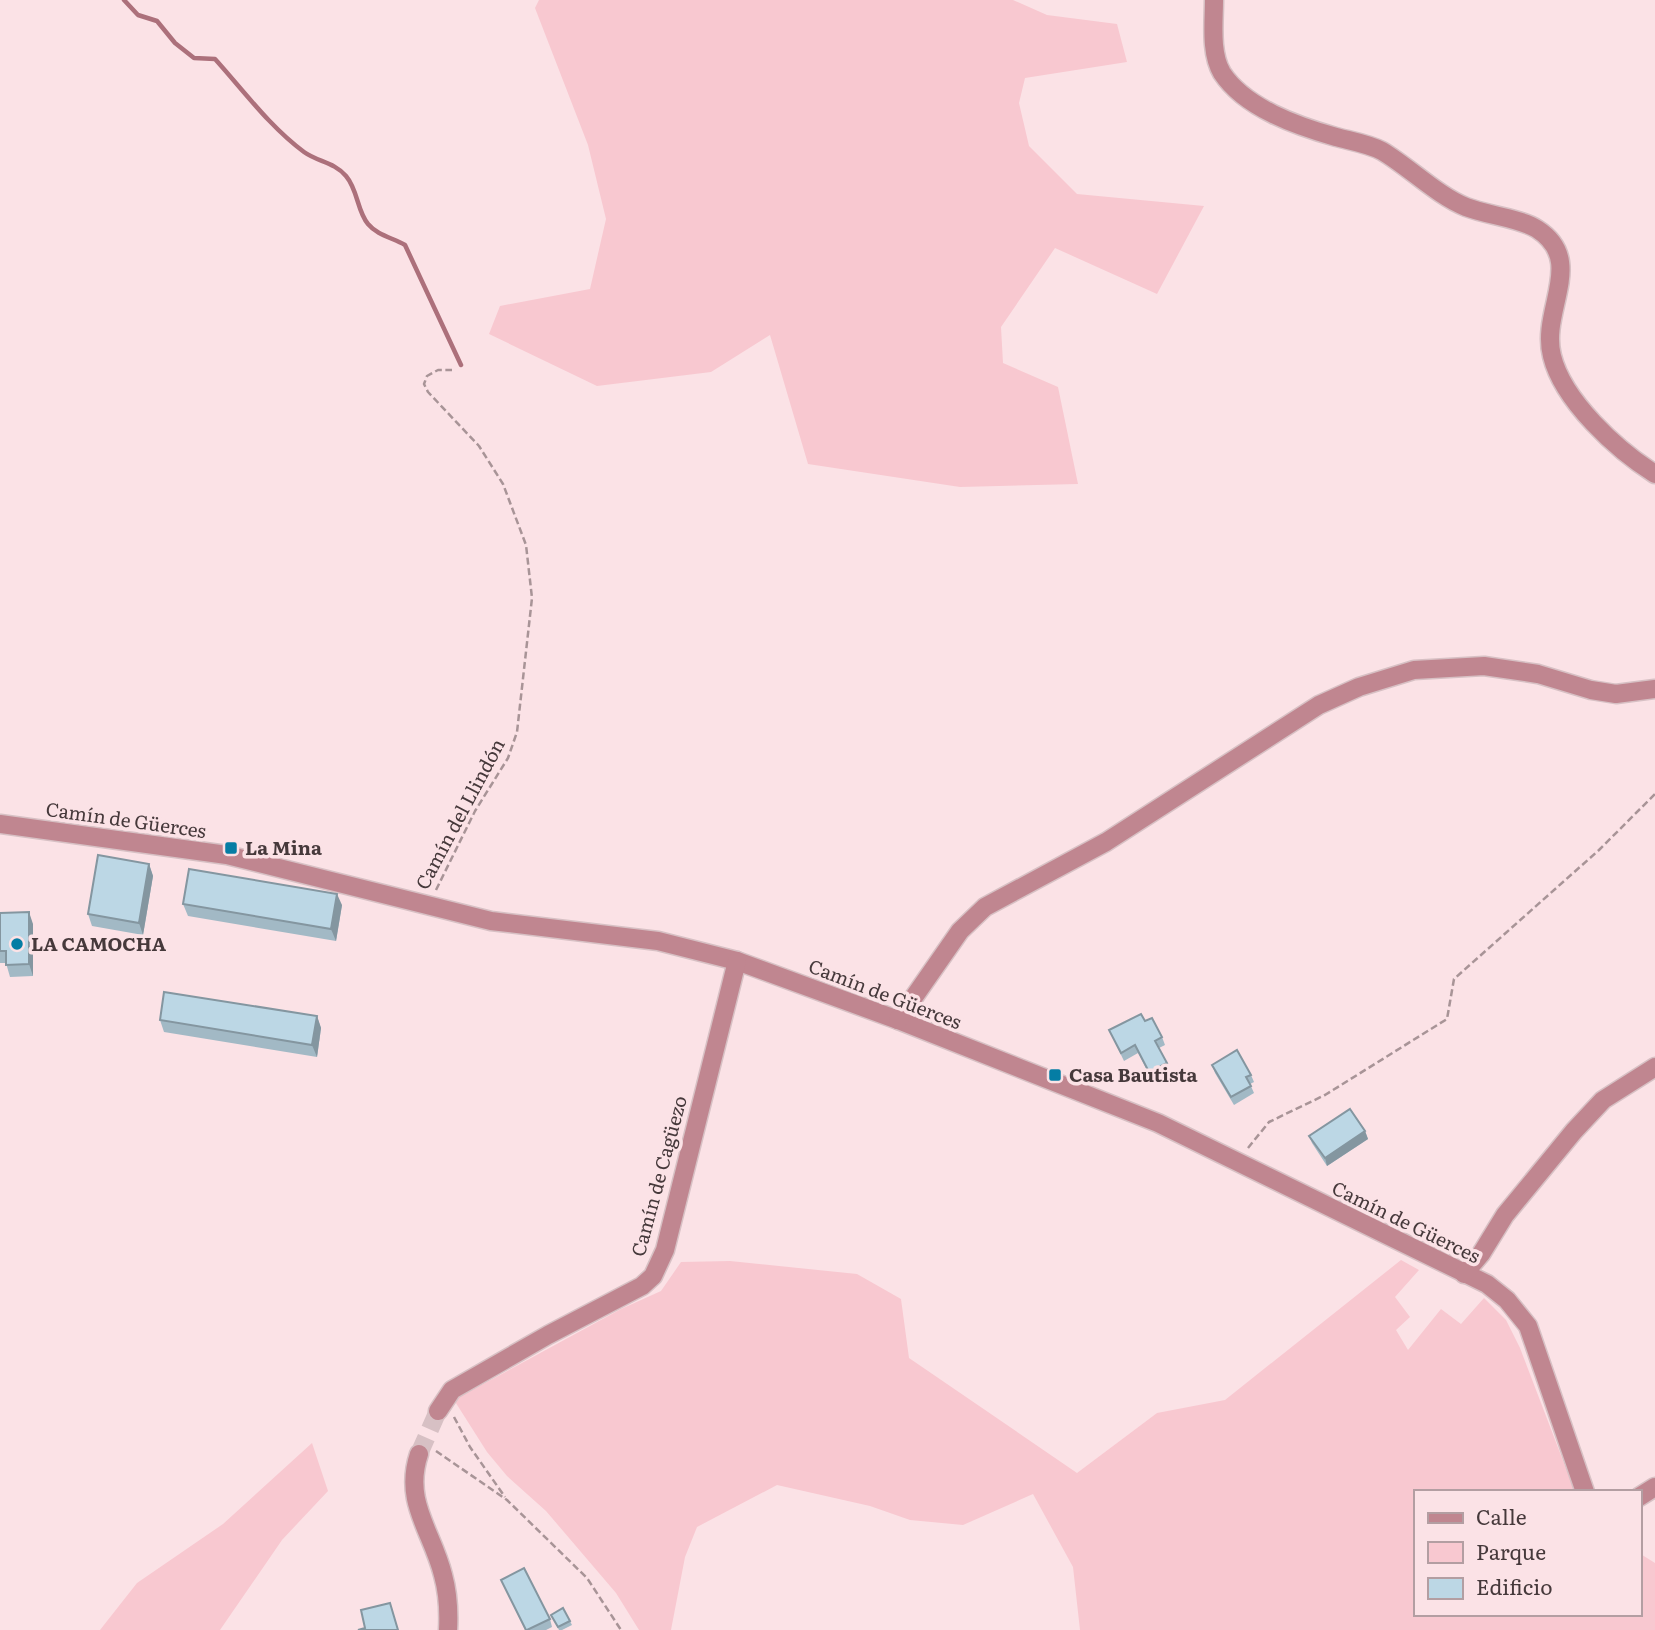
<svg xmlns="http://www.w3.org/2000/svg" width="1655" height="1630" font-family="Literata,serif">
	<rect width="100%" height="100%" fill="#fbe2e6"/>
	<g fill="#f8c8d0">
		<path d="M539,0H1013L1047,15L1117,24L1127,62L1025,78L1019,103L1029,146L1077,194L1204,206L1157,294L1055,248L1001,327L1003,363L1058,387L1078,484L960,487L808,464L770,335L711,372L597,386L489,334L500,306L590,289L606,219L588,145L535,8Z"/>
		<path d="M1401,1260L1419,1270L1395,1297L1410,1317L1396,1330L1408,1350L1441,1309L1461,1324L1484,1298L1506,1320L1520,1348L1575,1492H1415V1614H1639V1553L1655,1563V1630H1080L1073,1567L1033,1494L963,1525L910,1520L870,1506L777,1485L697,1527L685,1557L671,1630H639L616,1593L546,1511L507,1476L487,1452L454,1400L621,1309L661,1291L681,1262L730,1261L857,1274L901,1299L909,1358L1077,1473L1157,1413L1225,1400Z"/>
		<path d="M312,1443L328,1491L282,1540L220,1630H100L137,1583L223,1524Z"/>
	</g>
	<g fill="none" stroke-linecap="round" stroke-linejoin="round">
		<path stroke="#ac707b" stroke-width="4.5" d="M124,0L138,15L157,21L175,43L194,58L215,59C243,90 270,127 304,152C318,162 334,162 346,176C358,190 357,211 368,224C377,235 393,238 405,245L461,365"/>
		<path stroke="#d7c0c4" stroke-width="18" stroke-dasharray="18 9" stroke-linecap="butt" d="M419,1454L438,1411"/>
		<g stroke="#d7c0c4" stroke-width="21">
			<g id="minor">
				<path d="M1214,0C1214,22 1210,53 1222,73C1245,108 1297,126 1336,137C1351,141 1369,144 1382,151C1409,167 1438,196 1466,207C1486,215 1520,218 1537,229C1587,261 1540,310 1552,356C1563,401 1617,450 1655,474"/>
				<path d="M0,824L227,855L491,921L658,941L737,961L898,1020L1158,1123L1487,1284L1507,1300L1528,1326L1585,1492"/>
				<path d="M898,1020L960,931L985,907L1106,842L1319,705L1359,687L1414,670L1484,666L1538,674L1591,690L1616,694L1655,689"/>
				<path d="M1464,1274L1481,1254L1505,1215L1574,1131L1603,1100L1655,1067"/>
				<path d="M438,1411L452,1390L548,1335L642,1286L653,1276L665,1250L737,961"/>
				<path d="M419,1454C403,1502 432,1531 443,1575C448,1593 449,1611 448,1630"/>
				<path d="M1639,1497L1655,1487"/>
			</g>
		</g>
		<g stroke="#a89497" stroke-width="2.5" stroke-dasharray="7 3.5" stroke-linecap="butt">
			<path d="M436,890L475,811L508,758L517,732L532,598L526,545L503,484L479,446L428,392L424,384L427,376L438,370H452"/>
			<path d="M1248,1148L1269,1122L1325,1095L1447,1019L1454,979L1599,850L1655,794"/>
			<path d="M454,1417L470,1447L505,1497"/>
			<path d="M436,1451L507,1500L587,1578L621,1630"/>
		</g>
		<use href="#minor" stroke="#c08690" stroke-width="18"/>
	</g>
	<g fill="#a2b9c5">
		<path d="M149,864L153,876L143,935L92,926L88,914Z"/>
		<path d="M183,904L342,905L336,941L188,916Z"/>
		<path d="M0,913L33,924V976L10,977L6,963H0Z"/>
		<path d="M317,1016L321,1028L317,1057L164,1032L160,1020Z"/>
		<path d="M1145,1021L1162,1037L1165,1045L1159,1048L1169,1071L1152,1080L1138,1053L1124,1061L1109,1030Z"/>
		<path d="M1212,1065L1251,1075L1254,1082L1250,1084L1254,1093L1234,1105L1215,1073Z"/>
		<path d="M1365,1131L1368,1139L1327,1166L1312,1143L1309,1136Z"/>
		<path d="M501,1580L550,1619L552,1627L546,1630H525Z"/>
		<path d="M551,1615L570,1621L572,1625L562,1630H559Z"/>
	</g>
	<g fill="#8496a0">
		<path d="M149,864L153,876L143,935L139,923Z"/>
		<path d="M337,894L342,905L336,941L331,929Z"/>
		<path d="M29,912L33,924V976L29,964Z"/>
		<path d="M317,1016L321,1028L317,1057L312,1045Z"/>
		<path d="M1365,1131L1368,1139L1327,1166L1325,1158Z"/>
	</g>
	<g fill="#bcd7e5" stroke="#8496a0" stroke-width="2">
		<path d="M98,855L149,864L139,923L88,914Z"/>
		<path d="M189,869L337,894L331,929L183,904Z"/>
		<path d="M29,912V964L6,965V951H0V913Z"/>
		<path d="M164,992L317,1016L312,1045L160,1020Z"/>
		<path d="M1141,1014L1145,1021L1152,1018L1162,1037L1155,1041L1167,1063L1149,1072L1135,1045L1121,1053L1109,1030Z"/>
		<path d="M1237,1050L1251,1075L1246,1077L1251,1086L1231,1097L1212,1065Z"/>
		<path d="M1350,1109L1365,1131L1325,1158L1309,1136Z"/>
		<path d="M524,1568L550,1619L527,1630H526L501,1580Z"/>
		<path d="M390,1603L398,1630H358L365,1628L361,1610Z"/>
		<path d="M563,1608L570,1621L558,1627L551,1615Z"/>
	</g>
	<g fill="#057da4" stroke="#fbe2e6" stroke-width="2.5">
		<rect x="224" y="841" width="14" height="14" rx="3.5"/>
		<circle cx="17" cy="944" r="7"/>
		<rect x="1048" y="1068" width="14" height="14" rx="3.5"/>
	</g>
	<g text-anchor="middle" stroke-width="7" stroke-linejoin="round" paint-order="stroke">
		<g font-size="19" fill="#46393b" stroke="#fbe2e6">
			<text transform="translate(460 814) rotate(-62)" y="7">Camín del Llindón</text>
			<text transform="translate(126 820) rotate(8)" y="7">Camín de Güerces</text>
			<text transform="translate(885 994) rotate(21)" y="7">Camín de Güerces</text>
			<text transform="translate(659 1176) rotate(-75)" y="7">Camín de Cagüezo</text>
			<text transform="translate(1406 1222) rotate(26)" y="7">Camín de Güerces</text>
		</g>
		<g font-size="19" font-weight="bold" fill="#46393b" stroke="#fbe2e6" text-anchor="start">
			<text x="245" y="855">La Mina</text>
			<text x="31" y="951">LA CAMOCHA</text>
			<text x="1069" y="1082">Casa Bautista</text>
		</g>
	</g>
	<rect x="1414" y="1490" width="228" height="126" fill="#fbe2e6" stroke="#b39ea2" stroke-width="2"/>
	<rect x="1428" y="1513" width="35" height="10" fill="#c08690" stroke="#b39ea2" stroke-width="2"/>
	<text x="1476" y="1525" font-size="21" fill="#46393b">Calle</text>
	<rect x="1428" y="1542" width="35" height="21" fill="#f8c8d0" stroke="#b39ea2" stroke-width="2"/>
	<text x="1476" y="1560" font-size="21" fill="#46393b">Parque</text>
	<rect x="1428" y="1578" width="35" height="21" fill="#bcd7e5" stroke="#b39ea2" stroke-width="2"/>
	<text x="1476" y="1595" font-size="21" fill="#46393b">Edificio</text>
</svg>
